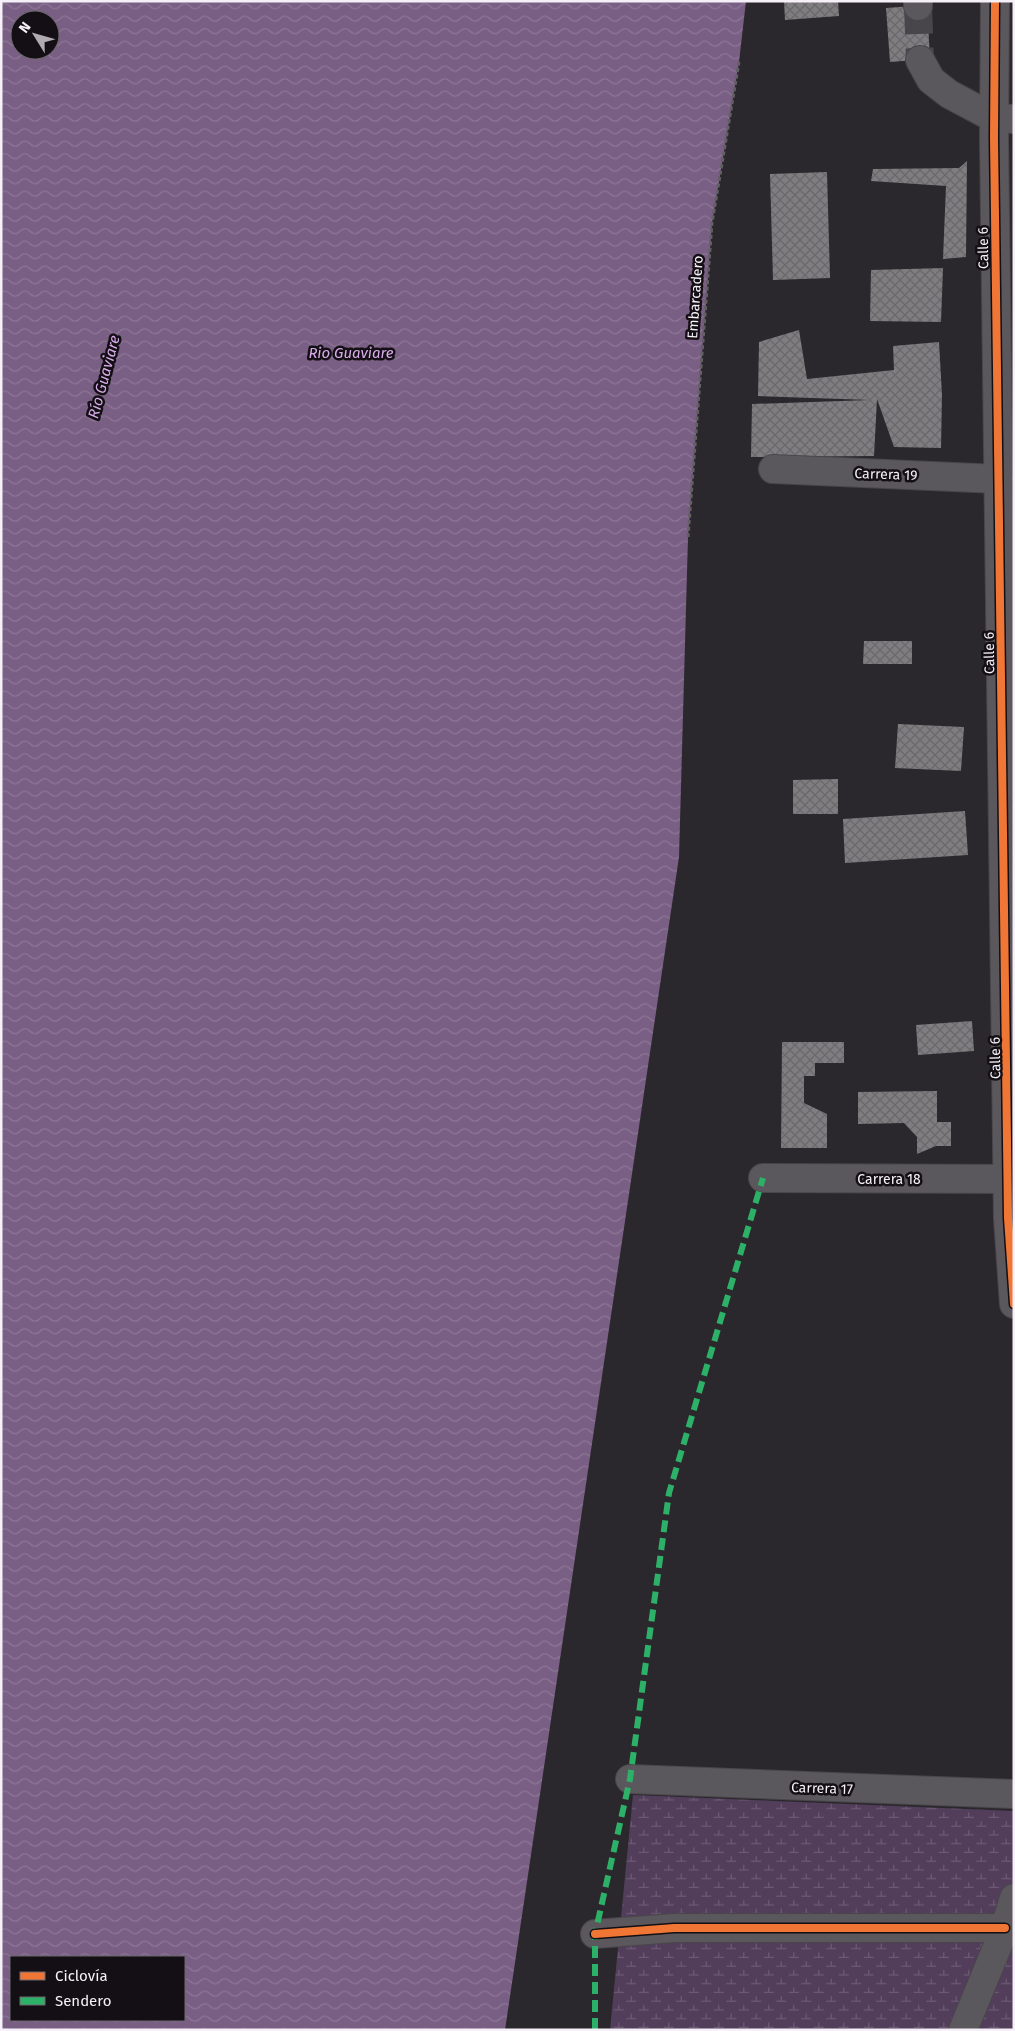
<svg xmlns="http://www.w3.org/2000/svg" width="1015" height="2031" font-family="'Fira Sans',sans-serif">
	<defs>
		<pattern id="wetland-marsh" width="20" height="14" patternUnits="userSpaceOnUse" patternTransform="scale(1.25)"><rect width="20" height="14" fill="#523e5b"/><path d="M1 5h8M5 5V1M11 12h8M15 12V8" fill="none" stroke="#6c5a73"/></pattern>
		<pattern id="water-waves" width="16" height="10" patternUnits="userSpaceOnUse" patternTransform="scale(1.25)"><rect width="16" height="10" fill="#795f84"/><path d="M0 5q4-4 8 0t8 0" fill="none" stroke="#8d7696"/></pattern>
		<pattern id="building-cross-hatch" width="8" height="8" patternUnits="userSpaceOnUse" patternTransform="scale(1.25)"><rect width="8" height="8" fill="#807d81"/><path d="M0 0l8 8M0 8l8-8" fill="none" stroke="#6a686b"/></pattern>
	</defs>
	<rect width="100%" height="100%" fill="#2b282d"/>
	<path fill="url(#wetland-marsh)" d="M633,1795L1014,1811V2030H610Z"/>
	<path fill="url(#water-waves)" fill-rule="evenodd" d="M1,1H746L739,62L712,223L688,537L679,857L505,2030H1ZM20,20H50V50H20ZM11,1957H184V2020H11Z"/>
	<g fill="url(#building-cross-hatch)">
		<path d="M784,1H838L839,16L785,20Z"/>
		<path d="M927,5L930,59L890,62L886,8Z"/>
		<path d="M967,161L966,257L943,259L946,186L871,181L873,169L959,168Z"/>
		<path d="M827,172L830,278L773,280L770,174Z"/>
		<path d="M943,268L941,322L870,321L871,270Z"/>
		<path d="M799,330L807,379L894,370L893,346L939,342L942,395L941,448L894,447L877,399L874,456L751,457L752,404L870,400L758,396L759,342Z"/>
		<path d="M864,641H912V664H863Z"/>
		<path d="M898,724L964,727L961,771L895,768Z"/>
		<path d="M838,779V814H793V780Z"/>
		<path d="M965,811L968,855L845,863L843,819Z"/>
		<path d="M972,1021L974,1051L918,1055L916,1025Z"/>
		<path d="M782,1042H844V1063H815V1076H804V1103L827,1114V1148H781Z"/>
		<path d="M937,1091V1122H951V1146H936L917,1154V1137L904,1123L858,1124V1092Z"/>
	</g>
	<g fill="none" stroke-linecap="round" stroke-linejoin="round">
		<path stroke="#49464b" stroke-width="28" stroke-dasharray="28 14" stroke-linecap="butt" d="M918,6L920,60"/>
		<g stroke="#49464b" stroke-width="30">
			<g id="minor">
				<path d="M918,1V6"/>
				<path d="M995,1L994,138L1008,1218L1014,1304"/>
				<path d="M920,60L931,80L949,94L994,118L1014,119"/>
				<path d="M773,469L999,479"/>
				<path d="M763,1178L1014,1179"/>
				<path d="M630,1779L1014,1794"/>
				<path d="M595,1934L674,1928H1005"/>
				<path d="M963,2030L1005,1928L1014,1898"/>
			</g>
		</g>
		<path stroke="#636064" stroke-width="3" stroke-dasharray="4 2.5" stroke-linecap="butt" d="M688,537L712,223L739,62"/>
		<use href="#minor" stroke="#5b585d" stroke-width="28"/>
		<path stroke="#2db169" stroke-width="6" stroke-dasharray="12 6" stroke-linecap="butt" d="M595,2030V1934L630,1779L669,1493L763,1178"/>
		<g stroke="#130f14" stroke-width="11">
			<g id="cycleway">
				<path d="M995,1L994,138L1008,1218L1014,1304"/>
				<path d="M595,1934L674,1928H1005"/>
			</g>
		</g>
		<use href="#cycleway" stroke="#f07635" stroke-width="8"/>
	</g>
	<g text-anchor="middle" stroke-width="5" stroke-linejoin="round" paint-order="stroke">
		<g font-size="14" fill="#f6f1f8" stroke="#130f14">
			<text transform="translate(983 248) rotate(-91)" y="5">Calle 6</text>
			<text transform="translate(695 297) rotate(-86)" y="5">Embarcadero</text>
			<text transform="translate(886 474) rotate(2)" y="5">Carrera 19</text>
			<text transform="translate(989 653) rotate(-91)" y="5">Calle 6</text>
			<text transform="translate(995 1058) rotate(-91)" y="5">Calle 6</text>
			<text x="889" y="1184">Carrera 18</text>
			<text transform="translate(822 1788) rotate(2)" y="5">Carrera 17</text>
		</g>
		<g font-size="15" font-style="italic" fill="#d9acec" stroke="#130f14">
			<text x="351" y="358">Rio Guaviare</text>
			<text transform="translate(104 377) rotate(-75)" y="5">Río Guaviare</text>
		</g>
	</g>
	<rect width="1015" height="2031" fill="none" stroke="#f6f1f8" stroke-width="5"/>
	<rect x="10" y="1956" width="175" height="65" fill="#130f14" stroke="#6e696f"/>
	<rect x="20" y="1972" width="25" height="8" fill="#f07635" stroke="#6e696f"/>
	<text x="55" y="1981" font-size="15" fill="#f6f1f8">Ciclovía</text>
	<rect x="20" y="1997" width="25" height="8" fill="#2db169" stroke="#6e696f"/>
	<text x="55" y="2006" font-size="15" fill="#f6f1f8">Sendero</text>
	<g transform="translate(35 35) rotate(307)"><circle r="24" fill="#130f14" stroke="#6e696f"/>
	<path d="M0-4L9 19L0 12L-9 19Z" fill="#afabb1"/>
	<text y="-8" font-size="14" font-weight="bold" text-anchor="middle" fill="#f6f1f8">N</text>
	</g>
</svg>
